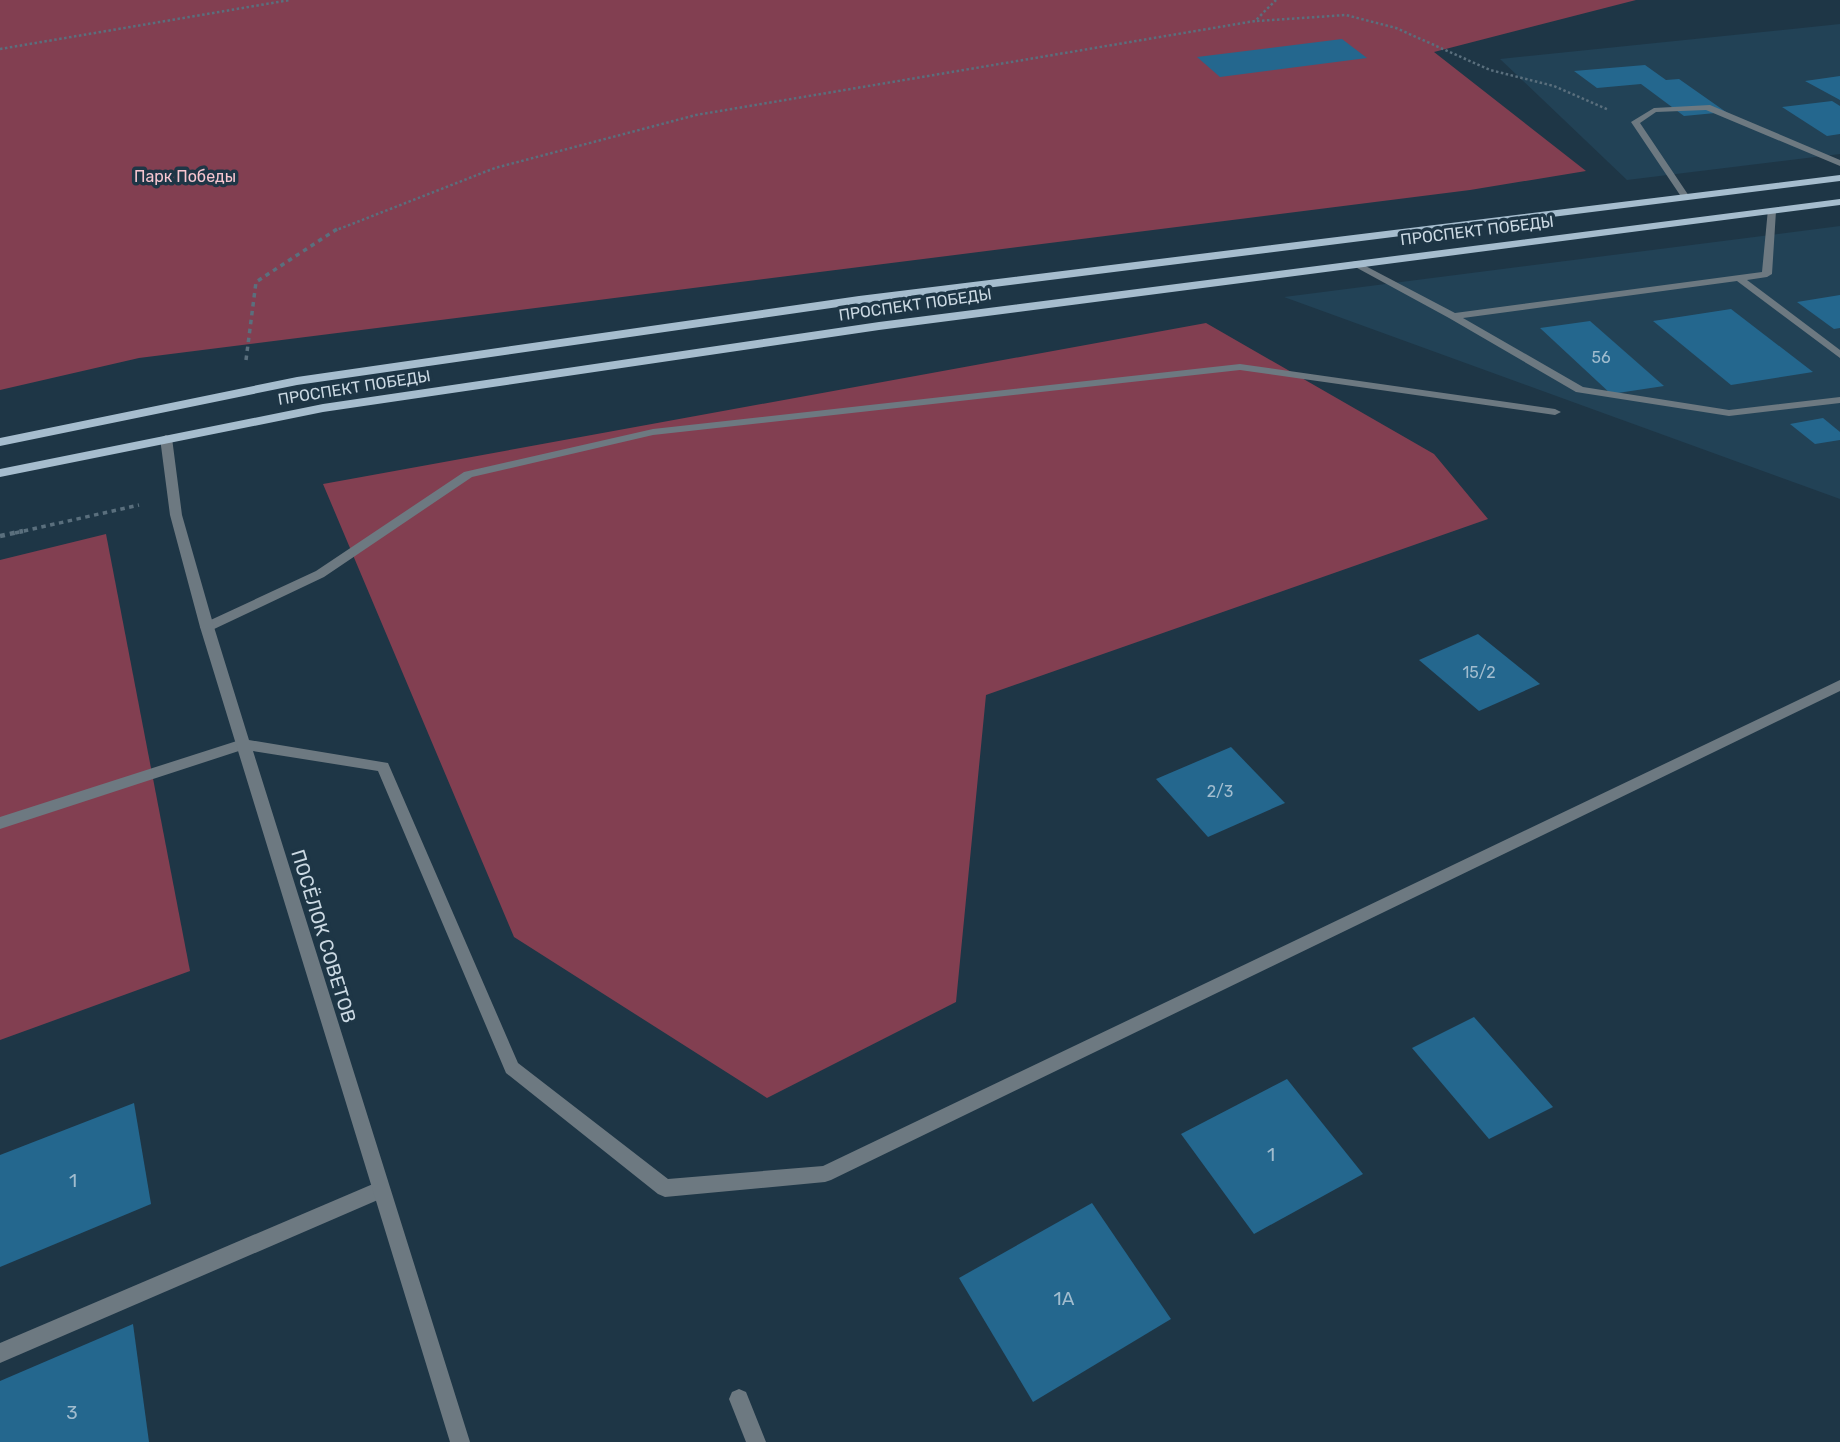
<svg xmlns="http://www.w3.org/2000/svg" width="1840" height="1442" font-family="Rubik,sans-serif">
	<rect width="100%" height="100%" fill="#1e3646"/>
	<g fill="#224256">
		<path d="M1840,24V154L1627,180L1500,59Z"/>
		<path d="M1840,226V499L1284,297Z"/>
	</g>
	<g fill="#823f51">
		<path d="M0,0H1636L1434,52L1586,171L1470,190L139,358L0,390Z"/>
		<path d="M1206,323L1434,454L1488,519L986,695L956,1002L767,1098L514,937L323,484Z"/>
		<path d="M106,534L190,971L0,1040V560Z"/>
	</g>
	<g fill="#24678e">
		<path d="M1342,39L1367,58L1220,77L1197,57Z"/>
		<path d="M1645,65L1666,80L1679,79L1726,112L1684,116L1641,84L1597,88L1574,71Z"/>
		<path d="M1840,76V100L1805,81Z"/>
		<path d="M1832,101L1840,106V134L1827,136L1782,107Z"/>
		<path d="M1840,295V328L1834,329L1797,302Z"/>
		<path d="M1731,309L1813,372L1731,385L1653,321Z"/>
		<path d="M1590,321L1664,386L1611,394L1540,328Z"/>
		<path d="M1823,418L1840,432V440L1815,444L1790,424Z"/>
		<path d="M1478,634L1540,684L1479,711L1419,660Z"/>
		<path d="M1231,747L1285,803L1208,837L1156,779Z"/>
		<path d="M1474,1017L1553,1107L1489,1139L1412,1048Z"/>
		<path d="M1287,1079L1363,1174L1254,1234L1181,1134Z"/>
		<path d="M134,1103L151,1204L0,1267V1155Z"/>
		<path d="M1092,1203L1171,1319L1033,1402L959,1278Z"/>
		<path d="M133,1324L149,1442H0V1381Z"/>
	</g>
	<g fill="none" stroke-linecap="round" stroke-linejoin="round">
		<g stroke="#5a6f7d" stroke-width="2.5" stroke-dasharray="2.5 2.5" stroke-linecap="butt">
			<path d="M1257,21L1346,15L1396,28L1490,70L1554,86L1609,110"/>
			<path d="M0,49L290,0"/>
			<path d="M334,231L495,168L696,115L1255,21L1276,0"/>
		</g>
		<g stroke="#5a6f7d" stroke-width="3.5" stroke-dasharray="4.5 4.5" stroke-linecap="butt">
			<path d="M246,360L256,282L337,229"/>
			<path d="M15,533L139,505"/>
		</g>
		<path stroke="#5a6f7d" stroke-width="4.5" stroke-dasharray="5 5" stroke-linecap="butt" d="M0,536L23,531"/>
		<g fill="#6d7981" fill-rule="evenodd">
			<path d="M1710,105L1840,160V166L1706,110L1656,112L1640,123L1689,196L1682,198L1631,122L1654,108Z"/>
			<path d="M1768,209L1776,211L1772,274L1767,277L1747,280L1840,350V358L1737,281L1463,318L1583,387L1729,410L1840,397V403L1729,416L1576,392L1449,318L1348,263L1356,261L1455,313L1762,272Z"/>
			<path d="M1240,364L1555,409L1561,412L1555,415L1240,370L653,435L472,477L324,577L212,630H202L200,627L202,624L316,571L464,472L653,429Z"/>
			<path d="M243,739L250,744L248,748L0,829V817Z"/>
			<path d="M380,1181L387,1184L389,1190L387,1196L0,1363V1343Z"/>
			<path d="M739,1389L746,1392L766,1442H746L729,1399L732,1392Z"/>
		</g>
		<path fill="#6d7981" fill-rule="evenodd" d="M166,435L172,438L182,515L214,627L249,740L388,763L518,1063L668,1179L823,1166L1840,680V691L831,1180L825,1182L665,1197L658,1194L506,1073L378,771L253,751L470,1442H450L200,627L170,515L160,438Z"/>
		<g fill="#a6bdce" fill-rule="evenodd">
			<path d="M1840,175V181L859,304L297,385L0,446V438L297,377L859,296Z"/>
			<path d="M1840,199V205L879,330L323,412L0,477V469L323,404L879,322Z"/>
		</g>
	</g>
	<g text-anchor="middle" stroke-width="7" stroke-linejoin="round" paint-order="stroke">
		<g font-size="16" fill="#f7c6d0" stroke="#1e3646">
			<text x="185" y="182">Парк Победы</text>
		</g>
		<g font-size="16" fill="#cbd9e3" stroke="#1e3646">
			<text transform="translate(1477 230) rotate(-7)" y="6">ПРОСПЕКТ ПОБЕДЫ</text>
			<text transform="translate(915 304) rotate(-8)" y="6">ПРОСПЕКТ ПОБЕДЫ</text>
			<text transform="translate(354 387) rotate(-9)" y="6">ПРОСПЕКТ ПОБЕДЫ</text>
		</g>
		<g font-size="16" fill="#a1bcce">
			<text x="1601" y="363">56</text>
			<text x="1479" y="678">15/2</text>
			<text x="1220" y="797">2/3</text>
		</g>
		<g font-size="19" fill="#cbd9e3" stroke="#1e3646">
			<text transform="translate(324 936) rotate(73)" y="7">ПОСЁЛОК СОВЕТОВ</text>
		</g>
		<g font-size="19" fill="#a1bcce">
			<text x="1271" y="1161">1</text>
			<text x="73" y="1187">1</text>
			<text x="1064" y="1305">1А</text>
			<text x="72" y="1419">3</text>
		</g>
	</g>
</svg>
